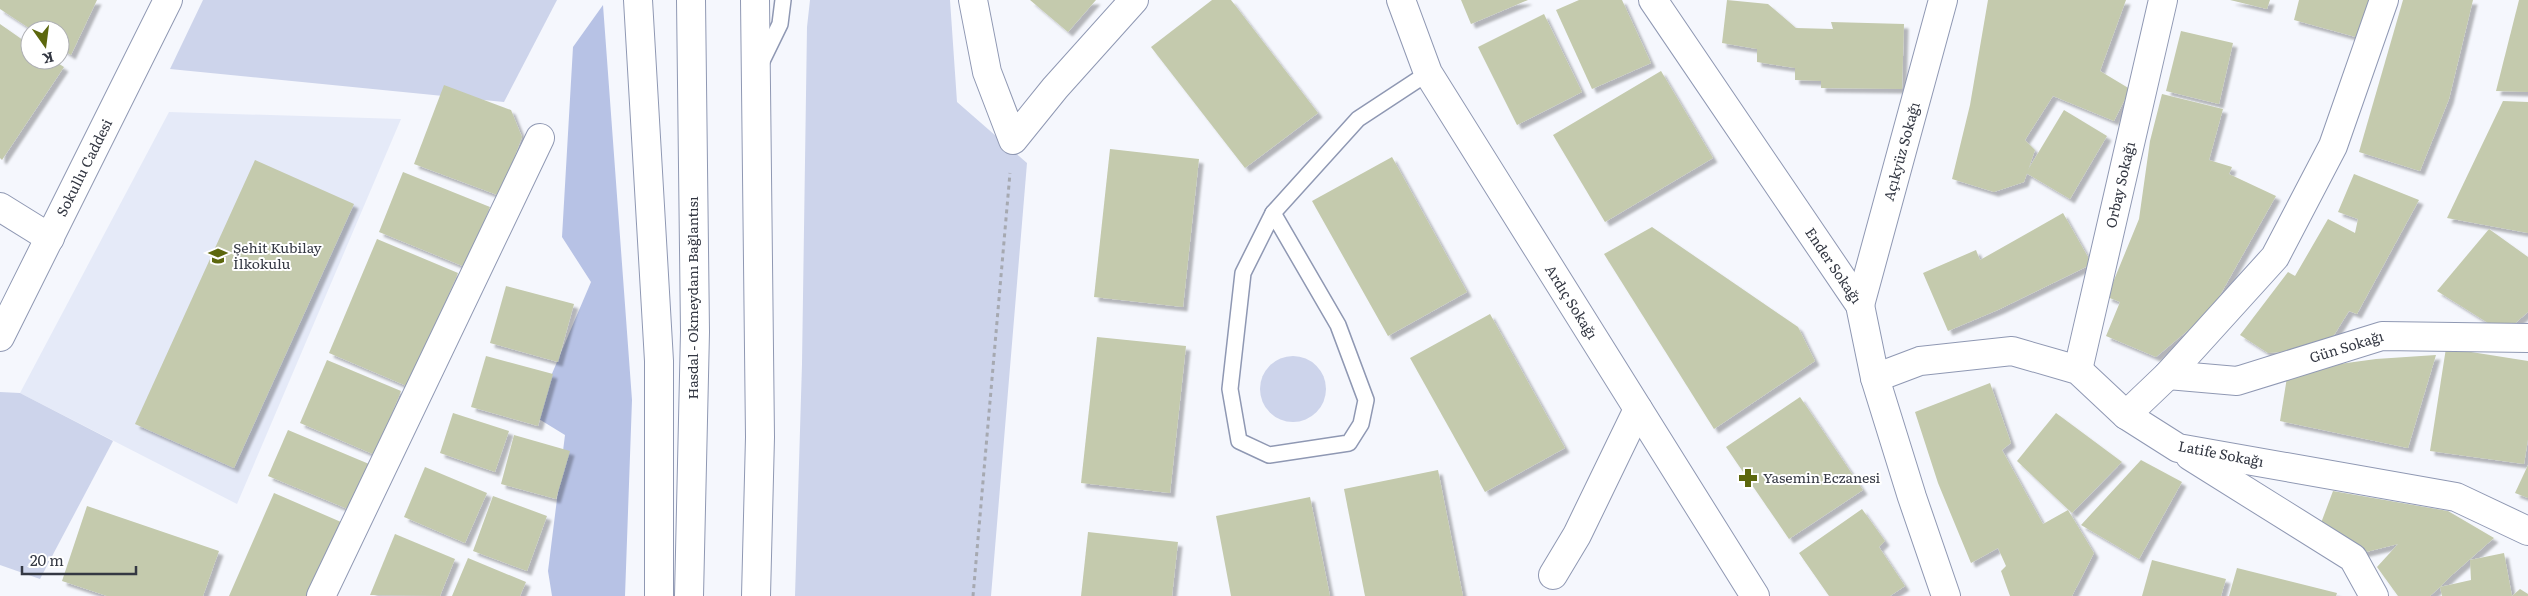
<svg xmlns="http://www.w3.org/2000/svg" width="2528" height="596" font-family="Literata,serif">
	<defs>
		<filter id="shadow"><feDropShadow dx="4.5" dy="4.5" stdDeviation="1" flood-color="#0004"/></filter>
	</defs>
	<rect width="100%" height="100%" fill="#f5f7fd"/>
	<path fill="#e5eaf8" d="M169,112L401,119L237,504L20,393Z"/>
	<g fill="#cdd4eb">
		<path d="M203,0H557L504,102L170,69Z"/>
		<path d="M810,0H950L957,102L1027,163L991,596H795L802,364L807,27Z"/>
		<circle cx="1293" cy="389" r="33"/>
		<path d="M0,392L20,393L113,441L40,579L0,565Z"/>
	</g>
	<path fill="#b7c2e5" d="M603,5L632,400L625,596H552L548,571L565,435L534,416L591,282L562,237L573,47Z"/>
	<g fill="#c4caad" filter="url(#shadow)">
		<path d="M0,0H97L71,55L60,48V30H32L0,9Z"/>
		<path d="M1030,0H1096L1068,32Z"/>
		<path d="M1212,0H1231L1318,113L1245,168L1151,47Z"/>
		<path d="M1461,0H1528L1471,24Z"/>
		<path d="M1579,0H1622L1651,63L1592,89L1556,10Z"/>
		<path d="M1727,0L1768,4L1796,28L1833,29L1831,22L1904,24L1902,89L1821,88V81L1795,80V68L1757,62V49L1722,43Z"/>
		<path d="M1988,0H2126L2100,71L2130,89L2114,121L2053,96L2025,140L2035,150L2024,182L1994,192L1952,179L1970,105Z"/>
		<path d="M2230,0H2270L2267,9Z"/>
		<path d="M2299,0H2374L2363,39L2294,20Z"/>
		<path d="M2403,0H2473L2449,99L2420,171L2359,152Z"/>
		<path d="M2519,0H2528V92L2496,91Z"/>
		<path d="M1544,14L1582,92L1517,125L1478,47Z"/>
		<path d="M0,24L30,45V60H53L64,67L2,160L0,158Z"/>
		<path d="M2181,31L2233,43L2219,104L2166,91Z"/>
		<path d="M1661,71L1713,158L1605,222L1553,135Z"/>
		<path d="M444,85L511,110L522,137L500,196L414,164Z"/>
		<path d="M2162,94L2223,109L2209,160L2232,167L2229,174L2276,196L2211,311L2156,357L2106,336L2120,302L2107,297L2139,219L2150,141Z"/>
		<path d="M2503,101L2528,102V233L2447,218Z"/>
		<path d="M2064,110L2107,136L2070,199L2026,173Z"/>
		<path d="M1110,149L1199,159L1183,307L1094,297Z"/>
		<path d="M1392,157L1467,292L1388,336L1312,201Z"/>
		<path d="M255,160L354,204L234,468L135,424Z"/>
		<path d="M403,172L490,207L465,267L379,232Z"/>
		<path d="M2354,174L2419,200L2357,314L2349,311L2326,348L2268,353L2240,335L2288,272L2295,276L2328,219L2355,233L2358,219L2338,212Z"/>
		<path d="M2063,213L2092,264L2000,309L1948,331L1923,273L1976,250L1980,260Z"/>
		<path d="M1652,227L1798,327L1815,361L1714,429L1604,254Z"/>
		<path d="M2489,229L2528,257V312L2504,333L2437,291Z"/>
		<path d="M377,239L458,273L409,387L329,353Z"/>
		<path d="M506,286L574,304L558,362L490,343Z"/>
		<path d="M1490,314L1565,448L1485,492L1410,358Z"/>
		<path d="M1097,337L1186,346L1170,493L1081,483Z"/>
		<path d="M2446,348L2528,361V439L2524,464L2430,451Z"/>
		<path d="M2436,355L2408,448L2280,421L2288,371L2376,359Z"/>
		<path d="M486,356L553,374L538,426L471,407Z"/>
		<path d="M327,360L401,391L375,455L300,423Z"/>
		<path d="M1990,383L2011,443L2002,450L2043,524L2068,510L2094,553L2072,596H2010L2001,571L2006,566L1998,548L1971,563L1938,483L1915,412Z"/>
		<path d="M1800,397L1863,490L1789,539L1726,447Z"/>
		<path d="M453,413L509,431L495,472L440,453Z"/>
		<path d="M2056,413L2122,462L2072,513L2017,461Z"/>
		<path d="M288,430L369,464L350,510L268,476Z"/>
		<path d="M514,435L570,451L556,499L501,484Z"/>
		<path d="M2141,460L2182,482L2139,559L2081,525Z"/>
		<path d="M2528,465V498L2515,493Z"/>
		<path d="M425,467L487,493L465,543L404,517Z"/>
		<path d="M1438,470L1463,596H1365L1344,489Z"/>
		<path d="M2333,491L2448,511L2494,538L2452,575L2440,587L2471,580L2470,560L2504,553L2512,596H2442L2440,587L2430,596H2398L2377,567L2398,544L2362,553L2321,523Z"/>
		<path d="M274,493L341,522L309,596H229Z"/>
		<path d="M493,496L547,516L527,571L473,551Z"/>
		<path d="M1310,497L1330,596H1231L1216,516Z"/>
		<path d="M87,506L219,551L203,596H107L62,581Z"/>
		<path d="M1862,509L1885,541L1879,547L1905,586L1890,596H1829L1799,553Z"/>
		<path d="M1088,532L1178,542L1172,596H1081Z"/>
		<path d="M395,534L455,559L440,596L370,595Z"/>
		<path d="M468,558L526,582L520,596H452Z"/>
		<path d="M2152,560L2226,579L2221,596H2142Z"/>
		<path d="M2237,568L2337,593L2336,596H2229Z"/>
		<path d="M2520,589L2528,594V596H2512Z"/>
	</g>
	<g fill="none" stroke-linecap="round" stroke-linejoin="round">
		<g stroke="#8f98b3" stroke-width="18">
			<g id="service">
				<path d="M761,63L780,24L783,0"/>
				<path d="M1273,213L1338,325L1366,400L1361,424L1349,443L1269,455L1239,441L1230,389L1243,273Z"/>
				<path d="M1273,213L1358,119L1428,73"/>
			</g>
		</g>
		<g stroke="#8f98b3" stroke-width="30">
			<g id="minor">
				<path d="M973,0L987,72L1013,140L1055,88L1134,0"/>
				<path id="s1" d="M1401,0L1428,73L1755,596"/>
				<path id="s2" d="M1653,0L1860,305L1875,378L1912,497L1946,596"/>
				<path d="M0,207L50,238"/>
				<path id="s3" d="M1860,305L1943,0"/>
				<path id="s4" d="M2078,370L2163,0"/>
				<path id="s5" d="M2168,375L2237,381L2382,336L2528,338"/>
				<path d="M1875,378L1920,361L2012,351L2078,370L2126,415L2178,448L2456,497L2528,531"/>
				<path d="M2126,415L2168,375L2275,257L2333,146L2384,0"/>
				<path d="M2190,456L2353,558L2374,596"/>
				<path d="M1553,575L1577,535L1638,409"/>
				<path d="M321,596L540,138"/>
			</g>
		</g>
		<g stroke="#8f98b3" stroke-width="30">
			<g id="secondary">
				<path id="s6" d="M0,337L168,0"/>
			</g>
		</g>
		<g stroke="#8f98b3" stroke-width="30">
			<g id="motorway">
				<path d="M638,0L659,361V596"/>
				<path d="M755,0L760,437L756,596"/>
				<path d="M689,596L695,332L691,0"/>
			</g>
		</g>
		<path stroke="#a6a9b1" stroke-width="3" stroke-dasharray="4 4" stroke-linecap="butt" d="M973,596L1010,173"/>
		<use href="#service" stroke="#fff" stroke-width="15"/>
		<use href="#minor" stroke="#fff" stroke-width="28"/>
		<use href="#secondary" stroke="#fff" stroke-width="28"/>
		<use href="#motorway" stroke="#fff" stroke-width="28"/>
	</g>
	<defs>
		<g id="school-bare" transform="scale(1.5)"><path d="M0-5L7-2L0 1L-7-2ZM-4 1L0 2.5L4 1V4Q0 6-4 4Z" fill="#5c670d" stroke="#fff" stroke-width="2.5" paint-order="stroke"/></g>
		<g id="pharmacy-bare" transform="scale(1.5)"><path d="M-2-6h4v4h4v4h-4v4h-4v-4h-4v-4h4Z" fill="#5c670d" stroke="#fff" stroke-width="2.5" paint-order="stroke"/></g>
	</defs>
	<g fill-rule="evenodd">
		<use href="#school-bare" x="218" y="256"/>
		<use href="#pharmacy-bare" x="1748" y="478"/>
	</g>
	<g text-anchor="middle" stroke-width="4" stroke-linejoin="round" paint-order="stroke">
		<g font-size="14" fill="#343843" stroke="#fff">
			<text dy="5" stroke="none"><textPath href="#s3" startOffset="159">Açıkyüz Sokağı</textPath></text>
			<text dy="5" stroke="none"><textPath href="#s6" startOffset="189">Sokullu Caddesi</textPath></text>
			<text dy="5" stroke="none"><textPath href="#s4" startOffset="190">Orbay Sokağı</textPath></text>
			<text dy="5" stroke="none"><textPath href="#s2" startOffset="321">Ender Sokağı</textPath></text>
			<text transform="translate(693 298) rotate(-90)" y="5">Hasdal - Okmeydanı Bağlantısı</text>
			<text dy="5" stroke="none"><textPath href="#s1" startOffset="348">Ardıç Sokağı</textPath></text>
			<text dy="5" stroke="none"><textPath href="#s5" startOffset="184">Gün Sokağı</textPath></text>
			<text transform="translate(2221 454) rotate(11)" y="5">Latife Sokağı</text>
		</g>
		<g font-size="14" fill="#343843" stroke="#fff" text-anchor="start">
			<text x="233" y="253">Şehit Kubilay<tspan x="233" dy="16">İlkokulu</tspan></text>
			<text x="1763" y="483">Yasemin Eczanesi</text>
		</g>
	</g>
	<g transform="translate(45 45) rotate(166)"><circle r="24" fill="#ffffff" stroke="#aeafb4"/>
	<path d="M0-4L9 19L0 12L-9 19Z" fill="#5c670d"/>
	<text y="-8" font-size="14" font-weight="bold" text-anchor="middle" fill="#343843">K</text>
	</g>
	<path d="M22 566v8h114v-8" fill="none" stroke="#343843" stroke-width="2.5"/>
	<text x="30" y="566" font-size="15" fill="#343843" stroke="#ffffff" stroke-width="4" paint-order="stroke">20 m</text>
</svg>
